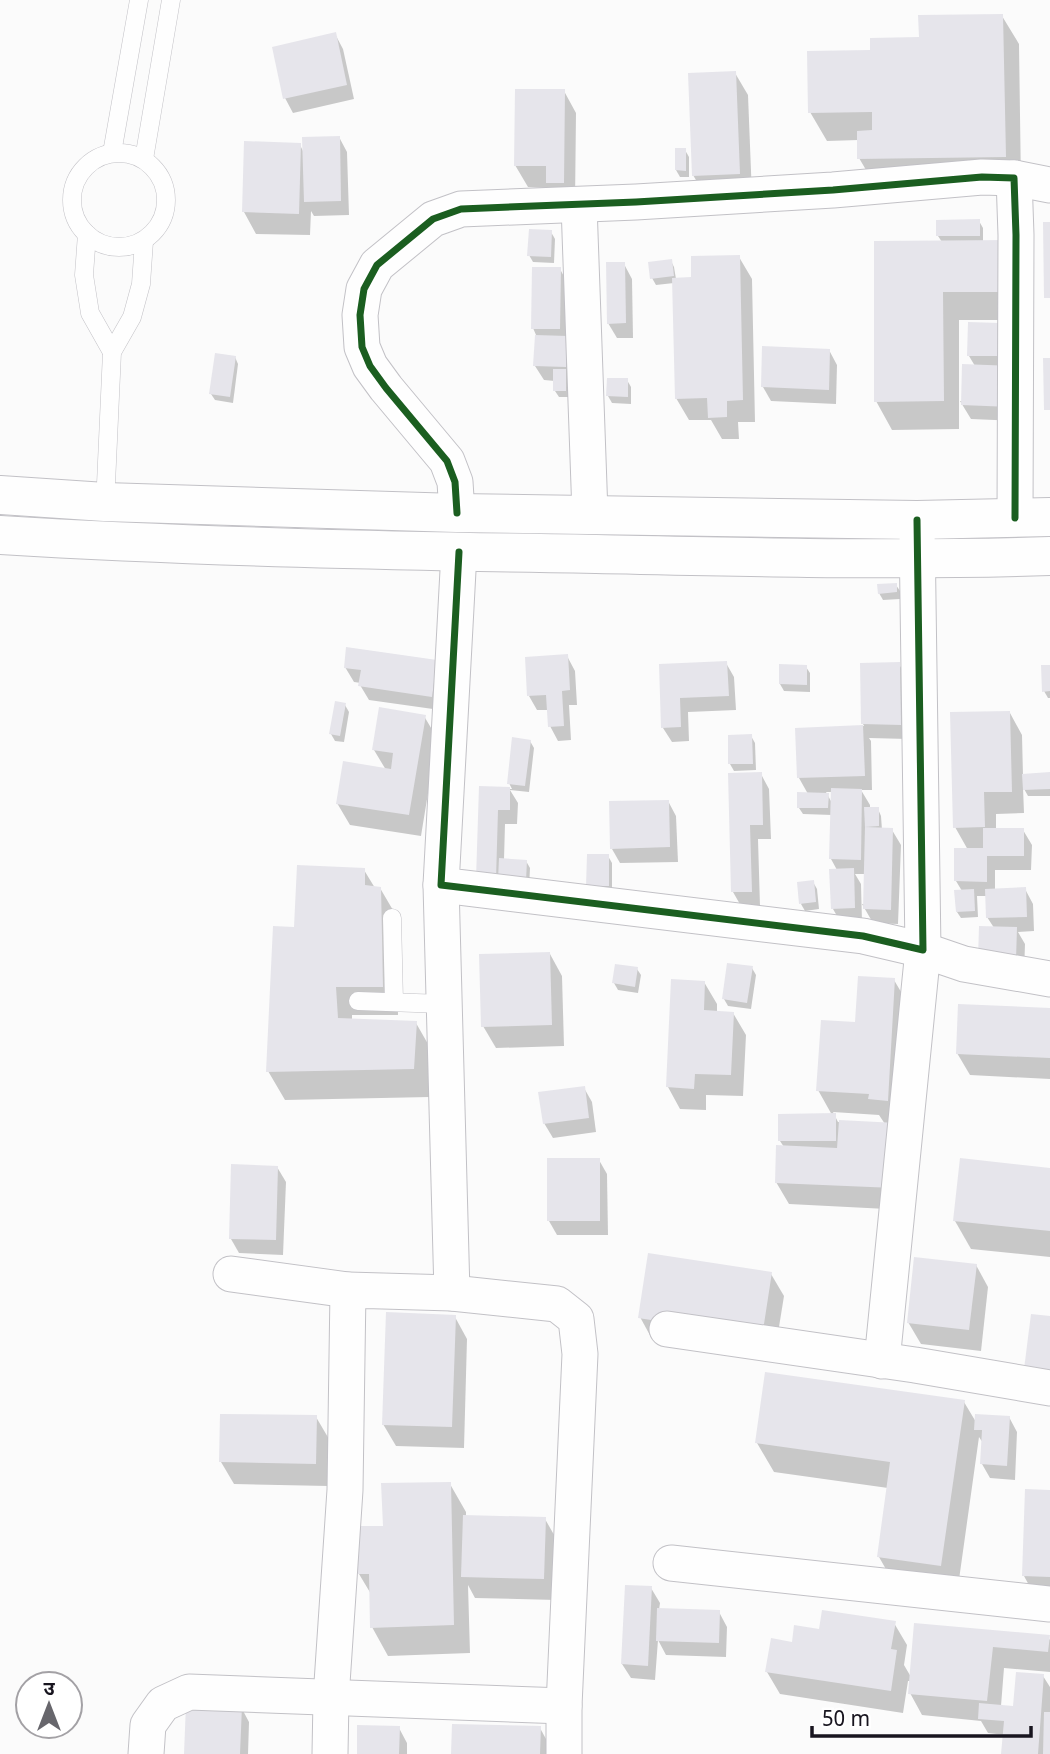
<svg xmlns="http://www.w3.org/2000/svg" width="1050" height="1754" font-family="Georgia,'Noto Sans Devanagari',serif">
	<rect width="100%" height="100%" fill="#fbfbfb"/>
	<g fill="#0003" fill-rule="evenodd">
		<path d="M1002,16L1019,44L1021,185L876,187L859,158V140L827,141L810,112L871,52Z"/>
		<path d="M335,34L343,49L354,99L293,113L285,98Z"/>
		<path d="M735,73L748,95L752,196L706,197L693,175Z"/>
		<path d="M564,91L576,113L575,204H560L550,188L528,187L515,165Z"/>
		<path d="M339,137L347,152L349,215L314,216L311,211L310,235L256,234L244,212L300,145L304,153Z"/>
		<path d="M685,150L689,157V177H680L676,170Z"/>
		<path d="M979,221L983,228V242L1025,320H959V429L892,430L876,401L942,242L938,236Z"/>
		<path d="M551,232L555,239L554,263L533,262L529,255Z"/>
		<path d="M739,257L752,279L755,422H738L739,439H722L711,420H689L676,398L674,283L656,285L652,278L671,261L674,267L676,279H693Z"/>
		<path d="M624,264L632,279L633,338H617L608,323Z"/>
		<path d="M560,269L568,284L569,397H559L555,391V381L544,380L535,366L536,335L533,328Z"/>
		<path d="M999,325L1018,421L971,419L960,401H962L975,366L969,356Z"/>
		<path d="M829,350L837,365L836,404L771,401L763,387Z"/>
		<path d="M235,357L238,364L233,403L215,400L211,394Z"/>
		<path d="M627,380L631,387V404L612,403L608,396Z"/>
		<path d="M896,585L900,591V599L883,600L879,593Z"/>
		<path d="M567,656L575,671L577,705H569L571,740L558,741L550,726L549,710H537L529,696Z"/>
		<path d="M436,661L440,710L369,700L360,685L361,683L354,682L345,667Z"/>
		<path d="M726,663L734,677L736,710L688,712L689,741L672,742L663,728L661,666Z"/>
		<path d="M899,664L907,679L908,739L869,738L871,741L872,790H861L870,805V809H878L881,816L882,830H892L901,845L898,924L873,923L862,904H865V874H855L861,884L862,922L841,923L833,909L837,870L831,859L832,815L803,814L799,808L808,794L799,778L797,729L864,726L863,724ZM826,792H832V803Z"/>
		<path d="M1050,666V698H1048L1044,691Z"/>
		<path d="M806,667L810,673V692L784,691L780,684Z"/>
		<path d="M345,705L349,712L344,742L335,741L331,734Z"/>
		<path d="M1010,713L1022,735L1023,776L1050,775V796H1028L1023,787L1024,813L996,814V830H1023L1032,845L1031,870H995V890L1025,889L1033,904L1034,931L1018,932L1025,944L1024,974L987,917V896H977L978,917L961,918L957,912L962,891L956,881L968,850L955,827Z"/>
		<path d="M424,716L437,738L421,836L350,825L337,803L386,770L374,750Z"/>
		<path d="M751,736L755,743L756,770L734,771L730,764Z"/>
		<path d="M530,741L534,748L529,792L510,790L518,803L517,824H505L504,860L526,861L530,868L529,888L486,893L480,788L512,789L509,783Z"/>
		<path d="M761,774L769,789L771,839H758L760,906H741L733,892Z"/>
		<path d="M668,801L676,816L678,862L620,863L612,849Z"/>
		<path d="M608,856L612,863V893L592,892Z"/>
		<path d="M364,870L375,888H380L397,917L398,1015H352V1020L416,1023L432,1051L430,1097L285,1100L268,1071L296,929Z"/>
		<path d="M813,882L817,889L819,909L805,911L801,904Z"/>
		<path d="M550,954L562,976L564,1046L496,1048L483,1026Z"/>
		<path d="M752,968L756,975L751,1009L728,1006L724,999Z"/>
		<path d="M637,969L641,975L638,993L618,990L614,983Z"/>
		<path d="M894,980L907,1002L906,1210L789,1204L776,1182L784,1147L780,1141L832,1115L818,1090L856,1024ZM833,1112L879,1115L885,1124L838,1122Z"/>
		<path d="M704,982L717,1004V1013H733L746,1035L743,1096L706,1095V1110L680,1109L668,1087Z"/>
		<path d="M1050,1010V1079L970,1075L957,1053Z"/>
		<path d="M584,1088L592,1102L596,1132L553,1138L544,1123Z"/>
		<path d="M599,1160L607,1174L608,1235H557L549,1221Z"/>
		<path d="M277,1167L286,1182L283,1255L239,1253L231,1239Z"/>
		<path d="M1050,1169V1257L971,1249L955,1221Z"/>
		<path d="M976,1265L988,1287L981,1351L921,1344L908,1322Z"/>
		<path d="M771,1274L784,1296L774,1358L652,1339L640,1317Z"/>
		<path d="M455,1317L467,1339L464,1448L396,1446L383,1424Z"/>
		<path d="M964,1402L976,1422L1009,1417L1017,1432L1015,1480L990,1478L982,1464L983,1443L979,1437L957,1594L895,1585L879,1557L888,1488L774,1472L757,1443Z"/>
		<path d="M316,1417L329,1439L328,1486L234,1484L221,1462Z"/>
		<path d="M450,1484L466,1512V1517L545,1519L557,1540L556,1600L475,1598L468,1585L470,1653L388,1656L372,1627L371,1594L359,1574Z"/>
		<path d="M1050,1492V1598H1036L1024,1576Z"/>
		<path d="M651,1588L660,1603L659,1610L719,1612L727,1627L726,1657L666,1655L658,1640L655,1680L631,1678L622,1664Z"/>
		<path d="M894,1623L907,1645L904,1665L911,1677L916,1625L1048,1637L1050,1640V1672L1004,1668L1001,1706L1015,1707L1043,1676L1050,1687V1754H1003L1005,1735L988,1733L981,1721L922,1715L910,1693L911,1681H908L903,1713L780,1694L767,1672L793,1644L821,1631Z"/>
		<path d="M241,1707L249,1722L248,1754H185Z"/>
		<path d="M399,1728L407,1743V1754H358Z"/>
		<path d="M540,1728L552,1750V1754H453Z"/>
	</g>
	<g fill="#e6e5eb">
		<path d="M1003,14L1006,157L857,159V131L872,130V112L808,113L807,51L870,50V38L919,37L918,15Z"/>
		<path d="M336,32L347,85L283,99L272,47Z"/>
		<path d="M736,71L740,174L692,176L688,73Z"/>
		<path d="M515,89H565L564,183H546V166H514Z"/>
		<path d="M340,136L341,201L304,202L302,137Z"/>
		<path d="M244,141L301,143L299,214L242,212Z"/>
		<path d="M675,148H686V171L675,170Z"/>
		<path d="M980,219V236H936V220Z"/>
		<path d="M1043,222H1050V298H1044Z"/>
		<path d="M529,229L552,230L551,257L527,256Z"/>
		<path d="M1009,240V292H943L944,401L874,402V241Z"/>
		<path d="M740,255L743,400L727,401V417L708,418L707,398L675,399L672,278L691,277V256Z"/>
		<path d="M672,259L674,276L650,279L648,262Z"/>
		<path d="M606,262H625L626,323L607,324Z"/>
		<path d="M532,267H561L560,329H531Z"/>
		<path d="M968,322L1000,323V356H967Z"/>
		<path d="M535,335L568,336L566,367L533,366Z"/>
		<path d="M762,346L830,349L829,390L761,387Z"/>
		<path d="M215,353L236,356L230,397L209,394Z"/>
		<path d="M1043,358H1050V410H1044Z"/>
		<path d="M962,364L1013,366L1011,407L961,405Z"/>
		<rect x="553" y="369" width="13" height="22"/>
		<path d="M607,378H628V397L606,396Z"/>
		<path d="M897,583V592L878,594L877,584Z"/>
		<path d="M346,647L437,660L432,697L358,686L361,670L344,668Z"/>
		<path d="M568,654L570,690L562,691L564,726L548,727L546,695L527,696L525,657Z"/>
		<path d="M727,661L729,696L680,698L681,727L661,728L659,664Z"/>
		<path d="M900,662L901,725L861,724L860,663Z"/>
		<path d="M779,664L807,665V685L779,684Z"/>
		<path d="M1041,665H1050V691L1042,692Z"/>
		<path d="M335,701L346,703L340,736L329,734Z"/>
		<path d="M379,707L426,715L409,815L336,804L343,761L391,769L393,753L372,750Z"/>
		<path d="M1010,711L1012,792H984L985,827L953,828L950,712Z"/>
		<path d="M863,725L865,776L797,778L795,728Z"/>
		<path d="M752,734L753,764H728V735Z"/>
		<path d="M512,737L531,740L525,786L507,784Z"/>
		<path d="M762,772L763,825H750L752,892H731L728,773Z"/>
		<path d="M1050,772V789L1023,790L1022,774Z"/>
		<path d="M479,786L510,787V810H498L496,879H476Z"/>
		<path d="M831,788L862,789L861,860L829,859Z"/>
		<path d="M797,792L829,793L828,808H797Z"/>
		<path d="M669,800L670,847L610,849L609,801Z"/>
		<path d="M864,807H879V826L865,827Z"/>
		<path d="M865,827L893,828L891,910L863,909Z"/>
		<path d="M983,828H1024V856H987V882L954,881V848H983Z"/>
		<path d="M587,854H609V886H586Z"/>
		<path d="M499,858L527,860L526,881L498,880Z"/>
		<path d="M297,865L365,868V885L381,887L383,987H336L338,1018L417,1021L414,1069L266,1072L273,926L294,927Z"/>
		<path d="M854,868L855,908L831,909L829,869Z"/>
		<path d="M814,880L816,902L799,904L797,882Z"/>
		<path d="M1026,887L1027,917L986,918L985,889Z"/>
		<path d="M974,889L975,911L956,912L954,890Z"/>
		<path d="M979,926L1017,927L1016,960L978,959Z"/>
		<path d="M550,952L552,1025L481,1027L479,954Z"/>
		<path d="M727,963L753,966L747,1003L722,999Z"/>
		<path d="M615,964L638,967L635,987L612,983Z"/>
		<path d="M858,976L895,978L888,1101L868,1099L869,1094L816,1091L821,1020L855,1022Z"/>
		<path d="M671,979L705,981L704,1010L734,1012L731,1075L695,1074L694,1089L666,1087Z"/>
		<path d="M958,1004L1050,1008V1058L956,1054Z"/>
		<path d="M585,1086L589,1118L543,1124L538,1092Z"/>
		<path d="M836,1113V1141H778V1114Z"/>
		<path d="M839,1120L897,1123L894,1188L775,1183L776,1145L837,1148Z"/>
		<rect x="547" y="1158" width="53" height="63"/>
		<path d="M960,1158L1050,1168V1231L953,1221Z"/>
		<path d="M231,1164L278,1166L276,1240L229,1239Z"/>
		<path d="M648,1253L772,1272L762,1337L638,1318Z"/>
		<path d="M914,1257L977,1264L969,1330L907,1323Z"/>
		<path d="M386,1312L456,1315L452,1427L382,1425Z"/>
		<path d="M1031,1314L1050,1316V1382L1023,1377Z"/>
		<path d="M765,1372L965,1400L941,1566L877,1557L890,1462L755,1443Z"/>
		<path d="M220,1414L317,1415L316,1464L219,1462Z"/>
		<path d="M975,1414L1010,1416L1007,1466L980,1464L982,1430H974Z"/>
		<path d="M451,1482L454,1625L370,1628L369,1574H358L357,1526H383L381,1483Z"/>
		<path d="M1025,1489L1050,1490V1577L1022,1576Z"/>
		<path d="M463,1515L546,1517L544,1579L461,1577Z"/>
		<path d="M625,1585L652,1586L648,1666L621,1664Z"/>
		<path d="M657,1608L720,1610L719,1643L656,1641Z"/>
		<path d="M822,1610L896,1621L891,1649L897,1650L891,1691L765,1672L771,1638L792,1642L794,1625L819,1629Z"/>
		<path d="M914,1623L1050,1635L1048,1652L993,1647L987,1701L908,1694Z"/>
		<path d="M1016,1672L1044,1674L1038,1754H1001L1004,1721L978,1719L979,1703L1013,1706Z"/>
		<path d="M186,1704L242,1706L240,1754H184Z"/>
		<path d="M1044,1712H1050V1754H1043Z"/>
		<path d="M452,1724L541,1726L540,1754H451Z"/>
		<path d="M357,1725L400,1726L399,1754H357Z"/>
	</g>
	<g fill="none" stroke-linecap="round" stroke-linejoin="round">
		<g stroke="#c2c1c6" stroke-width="19">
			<g id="service">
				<circle cx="119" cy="200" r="47"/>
				<path d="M112,153L139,0"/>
				<path d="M144,159L171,0"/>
				<path d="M87,234L84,275L90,313L112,352"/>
				<path d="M105,506L112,352L132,317L141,284L144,241"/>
				<path d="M392,918L394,1002"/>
				<path d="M358,1001L444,1004"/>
			</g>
		</g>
		<g stroke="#c2c1c6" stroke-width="37">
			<g id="minor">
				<path d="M1014,178L1050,185"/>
				<path d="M579,205L590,514"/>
				<path d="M457,513L455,482L447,461L386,388L370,366L362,347L360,315L364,289L377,265L433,219L461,209L636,202L833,190L982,177L1014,178L1016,235L1015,518"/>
				<path d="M459,552L441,885L863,936L923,950L917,530"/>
				<path d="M441,885L452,1293"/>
				<path d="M231,1274L348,1290"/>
				<path d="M667,1329L915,1365L1050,1388"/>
				<path d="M882,1361L923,950L964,964L1050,979"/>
				<path d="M671,1563L1050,1604"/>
				<path d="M146,1754L148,1725L163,1704L189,1692L564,1706"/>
				<path d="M330,1754L331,1698L345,1490L348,1290L452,1293L557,1304L576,1319L580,1354L564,1706V1754"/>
			</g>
		</g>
		<g stroke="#c2c1c6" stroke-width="40">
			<g id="tertiary">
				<path d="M0,495L105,502L457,513L917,520L1050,517"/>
				<path d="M0,535C198,547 397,551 596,554C747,557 899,561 1050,556"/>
			</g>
		</g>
		<use href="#service" stroke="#fefefe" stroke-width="18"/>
		<use href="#minor" stroke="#fefefe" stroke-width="35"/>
		<use href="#tertiary" stroke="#fefefe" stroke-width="38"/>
		<g stroke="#fff" stroke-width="11">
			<g id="cycleway">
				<path d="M457,513L455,482L447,461L386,388L370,366L362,347L360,315L364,289L377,265L433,219L461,209L636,202L833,190L982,177L1014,178L1016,235L1015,518"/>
				<path d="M459,552L441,885L863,936L923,950L917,520"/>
			</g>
		</g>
		<use href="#cycleway" stroke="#1b5e20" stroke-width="7"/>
	</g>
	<g transform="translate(49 1705)"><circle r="33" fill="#ffffff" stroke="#a3a1a5" stroke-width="2"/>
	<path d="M0-5L12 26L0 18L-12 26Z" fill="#67666c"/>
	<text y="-10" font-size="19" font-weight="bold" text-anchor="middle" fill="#18151f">उ</text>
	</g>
	<path d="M812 1726v10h219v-10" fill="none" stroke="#18151f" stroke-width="3.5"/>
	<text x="822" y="1726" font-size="21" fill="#18151f" stroke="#ffffff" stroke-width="5" paint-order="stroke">50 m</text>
</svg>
